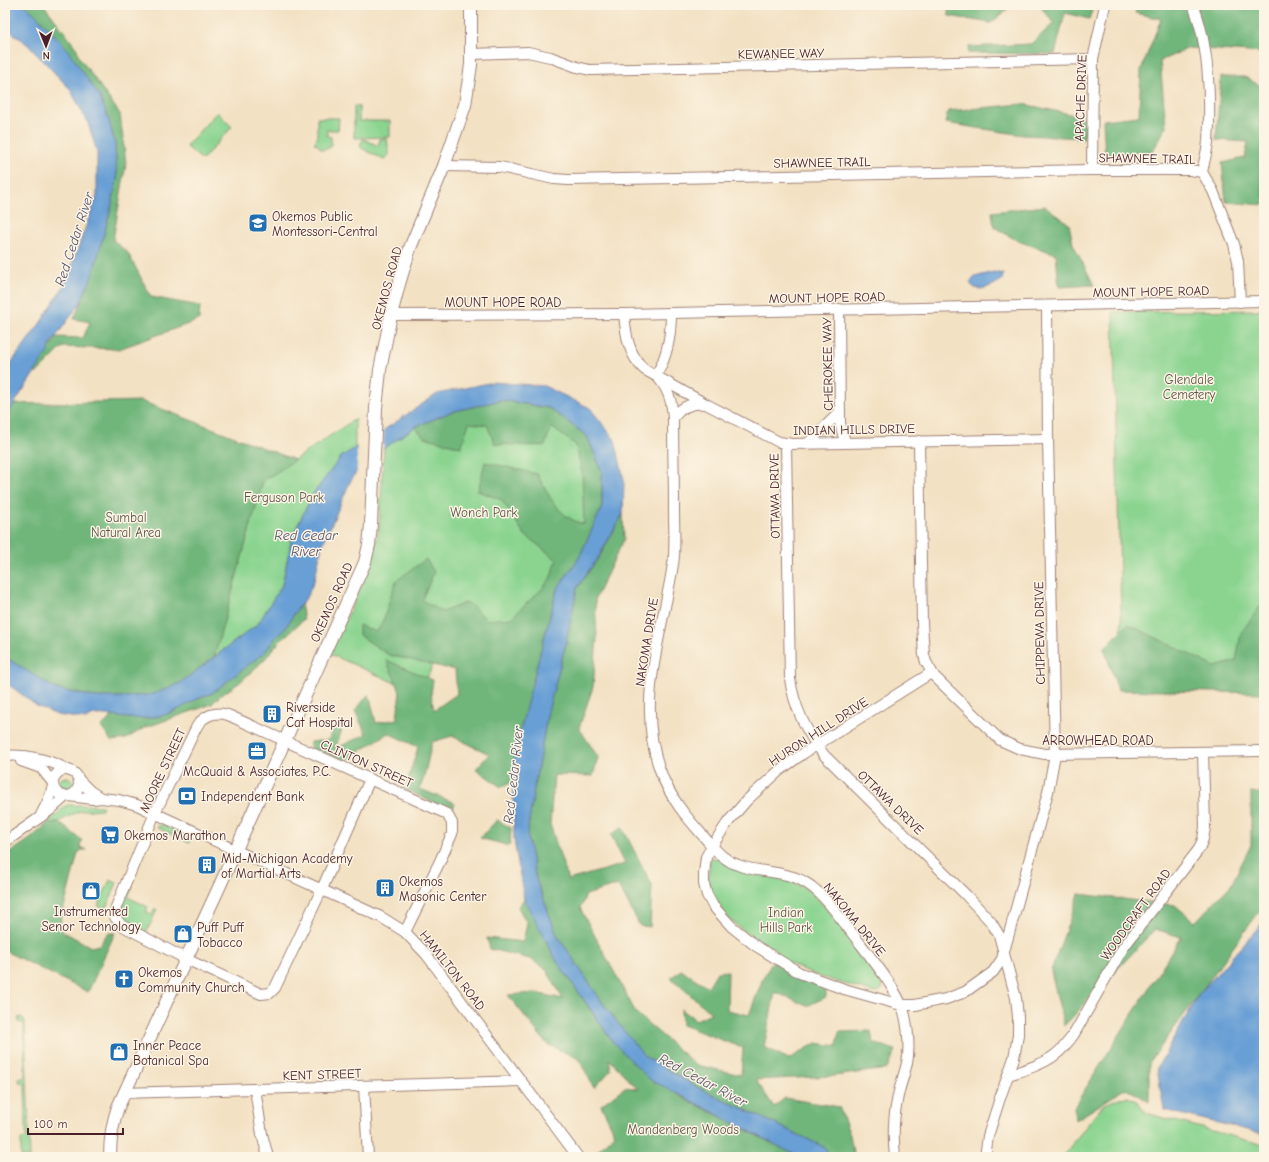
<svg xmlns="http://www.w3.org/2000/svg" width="1269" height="1162" font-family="'Comic Neue',sans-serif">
	<rect width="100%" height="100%" fill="#fcf5e5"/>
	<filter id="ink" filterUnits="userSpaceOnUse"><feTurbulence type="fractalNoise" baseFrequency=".025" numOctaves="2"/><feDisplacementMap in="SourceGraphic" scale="8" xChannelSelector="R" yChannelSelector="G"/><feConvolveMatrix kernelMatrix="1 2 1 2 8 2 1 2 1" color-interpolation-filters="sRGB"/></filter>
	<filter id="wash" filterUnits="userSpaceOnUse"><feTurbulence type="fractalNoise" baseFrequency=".012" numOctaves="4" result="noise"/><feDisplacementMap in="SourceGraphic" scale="16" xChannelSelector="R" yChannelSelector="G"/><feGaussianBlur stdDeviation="0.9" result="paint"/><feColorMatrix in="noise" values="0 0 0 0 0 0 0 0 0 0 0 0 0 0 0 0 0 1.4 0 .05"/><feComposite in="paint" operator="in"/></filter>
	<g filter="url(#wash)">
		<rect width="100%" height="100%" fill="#f3e1c3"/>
		<g fill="#8bd490" stroke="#6a7a5e">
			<path d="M354,106H359V121H390V137L354,138Z"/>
			<path d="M217,112L232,127L202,160L186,146Z"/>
			<path d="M317,118H339L338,130H327V136L331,137V147L326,149H321L317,144H315V141L317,139Z"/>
			<path d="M363,139L377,145H379V139H387L389,154L387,158L383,159L361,148L360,145Z"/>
			<path d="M1264,310V665L1123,689L1113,312Z"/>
			<path d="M501,400L587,436L602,507L483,682L442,645L420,694L330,654L371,565L379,529L384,448L415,427Z"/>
			<path d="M355,419V448L341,457L313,494L292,537L282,585L258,624L214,657L263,481Z"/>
			<circle cx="66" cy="784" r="7"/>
			<path d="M68,805H84L85,806H87V805L103,806L102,809L80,811L58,822L48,823L64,807Z"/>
			<path d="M159,825H163L188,837L190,839L189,843L156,827Z"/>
			<path d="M712,858H717L782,878L795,883L809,891L827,908L882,980C884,987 882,992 875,993L818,976L781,960L729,919L713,897L708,882L710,859Z"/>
			<path d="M110,880L117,883L106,909L98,906Z"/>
			<path d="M131,885L133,886L128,897L148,907L146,912L152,915L155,908L157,910L146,933C139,929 130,926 123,921C115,913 127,893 131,885Z"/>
			<path d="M19,1017L23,1018L25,1021L30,1157H21V1139L26,1138L25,1083H20L19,1079L25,1077L24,1023L18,1022Z"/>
			<path d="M1128,1097L1138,1102L1146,1113L1264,1145V1157H1062L1103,1105L1119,1098Z"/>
		</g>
		<g fill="#70b67a" stroke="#5d6a52">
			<path d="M23,5H44L77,49L79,57L120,114L126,164L113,240L128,253L151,297L200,306L199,320L119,349L63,347L36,374L35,369L57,337L83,338L90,322L74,319L93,274L111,208L117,179L115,144L109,120L100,97Z"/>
			<path d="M947,5H1005L1007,10L991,23L949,16Z"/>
			<path d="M1039,5H1094L1089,19L1065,13L1055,54L968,53L969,47L1031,44L1054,23Z"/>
			<path d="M1138,5H1264V53L1189,48L1160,61L1166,127L1153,151L1105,156L1103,120L1139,116L1141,70L1161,19L1135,13Z"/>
			<path d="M1221,77H1245L1264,88V205L1226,202L1222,163L1245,158L1248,142L1216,140Z"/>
			<path d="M1023,104L1088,118L1084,138L1023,135L945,123L948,111Z"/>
			<path d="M1045,206L1069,224L1073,244L1094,285L1059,287L1056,254L1018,241L994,227L992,212Z"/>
			<path d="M501,400L549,408L587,436L602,472V507L579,558L557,589L541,650L514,758L513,782L501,787L476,769L489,754L452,736L432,742L425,773L420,789L455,803L452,812L405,789L418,747L388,733L347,760L310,748V742L328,740L335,726L342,730L335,749L366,734L355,711L369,694L376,723L397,719L400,691L386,660L433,680L431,694L434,710L457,694L455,670L389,655L359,635V625L376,632L382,624L396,581L426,559L434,572L422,600L442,612L468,602L487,620L511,618L542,589L550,579L557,560L524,534L502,500L478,491L485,462L537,474C549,495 558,518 584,524L582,473L576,445L551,427L545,446L495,444L487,425L469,423L461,447L424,437L415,427L451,412Z"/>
			<path d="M141,401L295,460L263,481L214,657L180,683L154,694L126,697H95L56,689L5,657V421L14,404Z"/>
			<path d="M623,514L624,539L595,599L597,638L593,687L579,728L598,757L593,776L554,775L550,824L568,880L625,864L611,835L622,827L652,885L650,927L640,926L618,885L586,895L580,908L636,1013L696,1065L741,1075L743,1048L682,1025L681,1009L696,1020L711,1013L671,978L681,970L708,987L717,972L728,971L727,1010L749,1015L763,978L773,961L826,987V997L807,1006L775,992L764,1047L789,1059L816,1043L837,1046L839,1032L871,1031L873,1043L896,1050L887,1069L834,1076L756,1080L774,1107L785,1098L839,1107L850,1135L854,1157H830L824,1147L697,1087L644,1057L604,1005L557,935L536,879L527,834L535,783L548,711L565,647L577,588L600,556Z"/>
			<path d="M1264,601V693L1118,690L1104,648L1128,624L1215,667L1236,661L1241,633Z"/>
			<path d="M301,604L304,619L280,641L264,660L239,683L221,695L212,704L144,728L126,739L111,741L101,727L112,716C130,719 153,720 171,713C185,707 196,697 211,694L265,652L276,637L285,629L295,612Z"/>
			<path d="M1251,792L1264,794V905L1149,1063V1102L1126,1088L1076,1120L1074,1107L1181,937L1155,929L1064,1026L1051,971L1079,894L1175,905L1195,922L1231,885L1251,845Z"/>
			<path d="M497,820L511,828L510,846L480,838Z"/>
			<path d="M58,822L82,840L80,847L87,850H82L78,853L60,923V928L62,931L91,947L99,945L108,933H115L88,992L5,951V856L30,839L48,823Z"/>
			<path d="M524,899L556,960L613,1042L680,1096L799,1157H590L615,1134L601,1105L625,1087L638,1089L609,1059L611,1070L594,1088L579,1059L547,1044L508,995L535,993L563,999L546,969L530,959L490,949L487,938L523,942L527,923L518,907Z"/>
		</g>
		<g fill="#689fd5" stroke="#595f80">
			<path d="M5,5H25L35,14L65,46L100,97L109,120L115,144L117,179L111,208L93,274L81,302L52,342L48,352L14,404L5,421V371L39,325L64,286L97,196V152L88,123L70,89L27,44L5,27Z"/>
			<path d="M994,272L1003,274L1002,280C994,285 975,296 970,282L975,277Z"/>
			<path d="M493,382L544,386L590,408L615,440L624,480L623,514L599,556L577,588L565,647L548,711L535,783L527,834L536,879L557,935L604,1005L644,1056L697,1087L824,1147L830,1157H799L649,1079L613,1042L556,960L524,899L514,840L513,782L514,758L527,703L557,589L579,558L602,507V472L587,436L549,408L501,400L451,412L415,427L362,463L350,482L322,546L314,581L307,597L295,612L285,629L276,637L265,652L211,694C197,697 186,707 172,712C160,718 142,719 129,718C116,718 97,710 86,719L57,715L37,706L5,682V657L56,689L95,697H126L154,694L180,683L258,624L282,585L292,537L313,494L341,457L390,426L437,394Z"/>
			<path d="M1264,921V1134L1164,1110L1157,1068L1199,994Z"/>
		</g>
		<path fill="#f3e1c3" d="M384,427L383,451L363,464L357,475V444Z"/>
	</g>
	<g filter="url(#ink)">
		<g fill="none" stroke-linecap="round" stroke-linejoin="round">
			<g stroke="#9e8077" stroke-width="12">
				<g id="minor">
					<path d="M1193,5C1209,43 1211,101 1208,142C1207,152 1204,162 1202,172L1213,191L1234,244L1238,261L1240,302"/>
					<path d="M472,54L528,52L550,57L577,67L590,70L1093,59"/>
					<path d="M444,166L500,167L554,179L568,180L1092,170H1190L1202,172"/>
					<path d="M1092,170L1093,59L1105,5"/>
					<path d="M839,309L840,423L845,442"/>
					<path d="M671,313C671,335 668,356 656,375C668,388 672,401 673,418C673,448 674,479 674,509C674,525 675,541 674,557C665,627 634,699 660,770C669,797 687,818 705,838C715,849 723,860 738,865C758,873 781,870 801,880C804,882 808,884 812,887C828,899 839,917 852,933C867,953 897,988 904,1012C908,1026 910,1049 907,1063C904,1076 899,1088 897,1101C893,1120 893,1138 895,1157"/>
					<path d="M624,314C626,335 628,355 645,370L706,404L779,442L792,444L1048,439"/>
					<path d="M391,315L624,314L1264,301"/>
					<path d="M673,418C681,407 692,402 706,404"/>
					<path d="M919,441L922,623L924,655L926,662L934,676L1000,740L1020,749L1045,754L1264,751"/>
					<path d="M786,443L790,679C794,707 807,733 824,755L966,895L991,922L999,935L1016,998L1018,1017V1035L1014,1058L1000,1098L988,1136L985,1157"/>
					<path d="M808,443L840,412"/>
					<path d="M931,673L804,753L780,770L747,800L728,822L712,846L706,857L704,874V884L707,895L713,906L731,926L756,946L800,973L844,989L901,1005H915L946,999L965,992L993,972L1002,959L1048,792L1055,754L1048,439L1047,306"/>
					<path d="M5,756C27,754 51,760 70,771"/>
					<path d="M21,761L41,768L53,783"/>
					<circle cx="66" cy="783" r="13"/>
					<path d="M370,779L322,889L275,988L270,993L261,994L186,959L121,925L115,917L116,907L155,813L197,726C204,715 216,711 228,715L447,814L452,823V834L440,861L405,932"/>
					<path d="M79,780L90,791L101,798"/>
					<path d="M69,796L93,799L101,798L119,800L137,805L381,917L405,932L426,954L578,1157"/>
					<path d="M40,817L48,801L53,786"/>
					<path d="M5,842L49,811L66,796"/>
					<path d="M1008,1075C1024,1070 1042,1065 1055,1055C1063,1049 1069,1041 1074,1034L1123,948L1199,849L1203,839L1205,828L1203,752"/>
					<path d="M364,1086L368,1157"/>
					<path d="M255,1089L262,1134L268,1157"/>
					<path d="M124,1093L521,1081"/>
				</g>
			</g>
			<g stroke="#9e8077" stroke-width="14">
				<path id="major" d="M110,1157C110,1139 112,1124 118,1107L221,883L365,562L369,545L371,524L376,408L380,370L391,315L399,284L410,248L444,166L465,105L471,65V5"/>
			</g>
			<use href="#minor" stroke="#fff" stroke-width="10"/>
			<use href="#major" stroke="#fff" stroke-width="12"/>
		</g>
	</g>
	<defs>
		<g id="school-square" transform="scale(1)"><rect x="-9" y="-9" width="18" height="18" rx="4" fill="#1f6fb2" stroke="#fcf5e5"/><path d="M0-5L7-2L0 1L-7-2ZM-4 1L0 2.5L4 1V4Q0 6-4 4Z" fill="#fff"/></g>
		<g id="building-square" transform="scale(1)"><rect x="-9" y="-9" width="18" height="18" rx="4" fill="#1f6fb2" stroke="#fcf5e5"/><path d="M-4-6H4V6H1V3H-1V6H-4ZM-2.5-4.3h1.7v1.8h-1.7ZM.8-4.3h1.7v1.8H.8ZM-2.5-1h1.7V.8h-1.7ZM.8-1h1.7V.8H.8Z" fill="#fff"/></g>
		<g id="office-square" transform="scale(1)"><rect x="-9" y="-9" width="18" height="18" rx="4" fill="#1f6fb2" stroke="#fcf5e5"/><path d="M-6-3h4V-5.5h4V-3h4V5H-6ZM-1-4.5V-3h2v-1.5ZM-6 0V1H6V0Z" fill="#fff"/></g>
		<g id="bank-square" transform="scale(1)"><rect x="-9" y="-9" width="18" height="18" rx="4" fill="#1f6fb2" stroke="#fcf5e5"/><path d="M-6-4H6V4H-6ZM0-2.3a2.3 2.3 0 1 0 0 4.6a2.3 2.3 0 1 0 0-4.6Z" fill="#fff"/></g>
		<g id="supermarket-square" transform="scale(1)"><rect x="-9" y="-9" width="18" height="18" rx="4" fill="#1f6fb2" stroke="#fcf5e5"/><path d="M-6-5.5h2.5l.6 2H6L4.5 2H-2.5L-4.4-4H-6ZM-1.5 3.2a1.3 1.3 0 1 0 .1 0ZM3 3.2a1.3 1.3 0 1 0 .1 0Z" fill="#fff"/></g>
		<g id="shop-square" transform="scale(1)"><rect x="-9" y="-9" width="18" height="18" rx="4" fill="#1f6fb2" stroke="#fcf5e5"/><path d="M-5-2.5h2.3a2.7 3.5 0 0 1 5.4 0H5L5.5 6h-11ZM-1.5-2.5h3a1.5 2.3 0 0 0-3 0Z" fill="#fff"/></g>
		<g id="church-square" transform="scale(1)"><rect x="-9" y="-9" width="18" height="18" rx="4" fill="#1f6fb2" stroke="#fcf5e5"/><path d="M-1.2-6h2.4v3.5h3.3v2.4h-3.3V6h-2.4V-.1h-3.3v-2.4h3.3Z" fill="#fff"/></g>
	</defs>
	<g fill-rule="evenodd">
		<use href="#school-square" x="258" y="223"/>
		<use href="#building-square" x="272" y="714"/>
		<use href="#office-square" x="257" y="751"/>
		<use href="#bank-square" x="187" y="796"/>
		<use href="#supermarket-square" x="110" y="835"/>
		<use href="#building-square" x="207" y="865"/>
		<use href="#building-square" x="385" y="888"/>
		<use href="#shop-square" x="91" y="891"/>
		<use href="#shop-square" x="183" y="934"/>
		<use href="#church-square" x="124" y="979"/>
		<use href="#shop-square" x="119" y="1052"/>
	</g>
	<g text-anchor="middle" stroke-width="3" stroke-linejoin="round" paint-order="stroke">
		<g font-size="13" fill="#4a1f2b" stroke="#fcf5e5">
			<text transform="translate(781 53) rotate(-1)" y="5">KEWANEE WAY</text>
			<text transform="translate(1080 98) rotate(-88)" y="5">APACHE DRIVE</text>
			<text transform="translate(1147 158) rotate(1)" y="5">SHAWNEE TRAIL</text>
			<text transform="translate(822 162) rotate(-1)" y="5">SHAWNEE TRAIL</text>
			<text transform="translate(386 288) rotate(-75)" y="5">OKEMOS ROAD</text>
			<text transform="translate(1151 291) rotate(-1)" y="5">MOUNT HOPE ROAD</text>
			<text transform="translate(827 297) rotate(-1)" y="5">MOUNT HOPE ROAD</text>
			<text x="503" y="307">MOUNT HOPE ROAD</text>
			<text transform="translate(827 364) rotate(-91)" y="5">CHEROKEE WAY</text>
			<text transform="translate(854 429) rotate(-1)" y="5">INDIAN HILLS DRIVE</text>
			<text transform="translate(774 496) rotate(-91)" y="5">OTTAWA DRIVE</text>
			<text transform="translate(331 602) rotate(-66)" y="5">OKEMOS ROAD</text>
			<text transform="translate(1039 633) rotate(-91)" y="5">CHIPPEWA DRIVE</text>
			<text transform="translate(646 642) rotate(-81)" y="5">NAKOMA DRIVE</text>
			<text transform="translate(818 731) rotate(-33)" y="5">HURON HILL DRIVE</text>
			<text x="1098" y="745">ARROWHEAD ROAD</text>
			<text transform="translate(367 763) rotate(24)" y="5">CLINTON STREET</text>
			<text transform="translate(162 770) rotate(-65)" y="5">MOORE STREET</text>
			<text transform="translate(891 802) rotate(44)" y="5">OTTAWA DRIVE</text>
			<text transform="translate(1135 914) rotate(-54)" y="5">WOODCRAFT ROAD</text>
			<text transform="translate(855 919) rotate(51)" y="5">NAKOMA DRIVE</text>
			<text transform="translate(453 970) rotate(52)" y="5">HAMILTON ROAD</text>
			<text transform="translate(322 1074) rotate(-2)" y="5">KENT STREET</text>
		</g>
		<g font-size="13" fill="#4a1f2b" stroke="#fcf5e5" text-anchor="start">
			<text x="272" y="221">Okemos Public<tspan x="272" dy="15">Montessori-Central</tspan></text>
			<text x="286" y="712">Riverside<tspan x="286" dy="15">Cat Hospital</tspan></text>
			<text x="257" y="776" text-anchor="middle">McQuaid &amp; Associates, P.C.</text>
			<text x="201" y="801">Independent Bank</text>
			<text x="124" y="840">Okemos Marathon</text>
			<text x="221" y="863">Mid-Michigan Academy<tspan x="221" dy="15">of Martial Arts</tspan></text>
			<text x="399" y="886">Okemos<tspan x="399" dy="15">Masonic Center</tspan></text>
			<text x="91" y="916" text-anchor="middle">Instrumented<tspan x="91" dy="15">Senor Technology</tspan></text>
			<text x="197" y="932">Puff Puff<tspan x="197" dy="15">Tobacco</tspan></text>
			<text x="138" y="977">Okemos<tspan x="138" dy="15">Community Church</tspan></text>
			<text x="133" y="1050">Inner Peace<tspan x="133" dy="15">Botanical Spa</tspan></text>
		</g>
		<g font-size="13" fill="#5e5549" stroke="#fcf5e5">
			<text x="1189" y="384">Glendale<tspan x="1189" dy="15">Cemetery</tspan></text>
			<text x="284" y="502">Ferguson Park</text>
			<text x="484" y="517">Wonch Park</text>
			<text x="126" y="522">Sumbal<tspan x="126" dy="15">Natural Area</tspan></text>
			<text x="786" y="917">Indian<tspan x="786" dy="15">Hills Park</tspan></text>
			<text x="683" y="1134">Mandenberg Woods</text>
		</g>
		<g font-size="14" font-style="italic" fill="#56526f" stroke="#fcf5e5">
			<text transform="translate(74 239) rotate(-72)" y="5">Red Cedar River</text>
			<text x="306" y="540">Red Cedar<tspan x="306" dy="16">River</tspan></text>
			<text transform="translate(513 775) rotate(-84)" y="5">Red Cedar River</text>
			<text transform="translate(703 1080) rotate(28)" y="5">Red Cedar River</text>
		</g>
	</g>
	<rect width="1269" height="1162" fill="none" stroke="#fcf5e5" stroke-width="20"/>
	<g transform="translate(46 46) rotate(179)" stroke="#fcf5e5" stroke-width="3" paint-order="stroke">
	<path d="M0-3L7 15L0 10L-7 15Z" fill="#4a1f2b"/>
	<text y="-6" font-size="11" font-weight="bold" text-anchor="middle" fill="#4a1f2b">N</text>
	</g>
	<path d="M28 1128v6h95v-6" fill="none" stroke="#4a1f2b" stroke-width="2"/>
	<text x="34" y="1128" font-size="12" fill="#4a1f2b" stroke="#fcf5e5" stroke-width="3" paint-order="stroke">100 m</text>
</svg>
